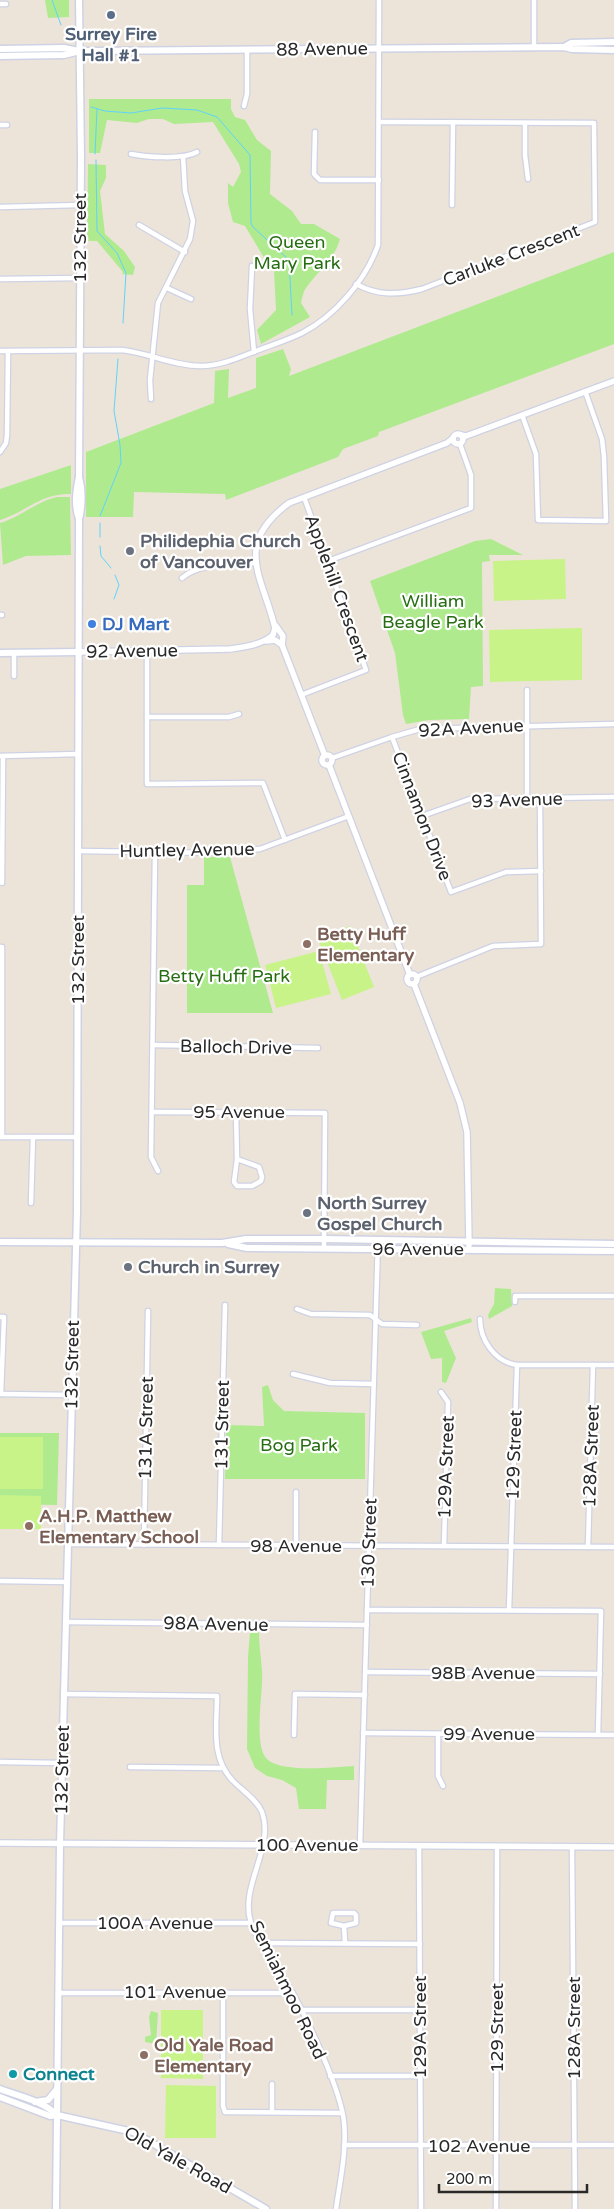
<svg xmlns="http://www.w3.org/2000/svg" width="614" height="2209" font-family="'Varela Round',sans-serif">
	<rect width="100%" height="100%" fill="#ede4d9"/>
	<g fill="#afea8f">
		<path d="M45,0H69V17L48,18Z"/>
		<path d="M89,99H231V109L235,117L245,120L257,140L271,151L270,194L292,211L301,224H314L340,239C335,259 317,272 306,288C303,292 302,298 301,303L310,317L261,344L257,330L276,310L274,270L272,271L245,226L233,222L228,203V183L233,187L241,172L239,164L213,122L174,124L163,119H149L137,123L107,120L100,153H89Z"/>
		<path d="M88,164L106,165V178L100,191L105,234L124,251L135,267L133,275L122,274L123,272L97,241H87Z"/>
		<path d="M614,252V344L379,432L378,436L343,449L338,457L226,500L225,494L134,492L133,517H86V452L214,403L215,371L229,369L228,398L256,388V358L283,349L291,369L289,376Z"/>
		<path d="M71,465V494C38,494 29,511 0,520V489Z"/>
		<path d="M57,497H70L71,555L26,556L3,565L0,523C21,517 37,501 57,497Z"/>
		<path d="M491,539L523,555H489L490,561L482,562L483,686L471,687L469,719L429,720L406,724L403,715L395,653L370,581L475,541Z"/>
		<path d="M204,857H230L273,1013H187V885H204Z"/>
		<path d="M495,1288L511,1289L512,1306L489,1319L488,1315L494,1304Z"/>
		<path d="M471,1318L472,1322L444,1331L456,1358L446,1383L442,1382V1358L431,1359L421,1332Z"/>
		<path d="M268,1385L273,1400L284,1411L365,1413V1479H225L226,1425L264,1426L262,1387Z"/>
		<path d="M0,1433H59L57,1505L0,1504Z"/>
		<path d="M250,1632H259C259,1645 261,1657 262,1670C264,1690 252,1747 268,1760C284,1773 334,1767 354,1766V1780H327L326,1809H299L296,1788L282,1780L267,1776L255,1768L247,1749L248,1657Z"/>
		<path d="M151,2011L158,2013L156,2044L145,2042V2037L151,2035L149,2017Z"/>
	</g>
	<g fill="#c7f389">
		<path d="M565,559L566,599L494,601L493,561Z"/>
		<path d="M582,628V680L490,682L489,630Z"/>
		<path d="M350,926L374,987L342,1000L318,939Z"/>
		<path d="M319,951L331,994L276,1008L265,965Z"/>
		<rect x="0" y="1437" width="43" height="52"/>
		<path d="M0,1495L41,1496V1529H0Z"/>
		<path d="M161,2010H203V2079L161,2078Z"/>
		<path d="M166,2085L216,2086V2138H165Z"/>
	</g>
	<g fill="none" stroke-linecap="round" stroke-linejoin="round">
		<g stroke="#60d3fb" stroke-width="1">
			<path d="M52,0L61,25"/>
			<path d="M91,107L105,111L131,113L162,108L197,110L217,117L250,155L251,223L253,227L289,260L292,315"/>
			<path d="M95,154L97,109"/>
			<path d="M96,160L97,231L117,253L126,273L123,323"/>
			<path d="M100,516L121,463L120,445L114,411L118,359"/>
			<path d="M100,523V537"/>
			<path d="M100,546L101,556L111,568"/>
			<path d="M114,599L119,585L115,575"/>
		</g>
		<g stroke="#ced2e4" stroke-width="7">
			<g id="minor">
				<path d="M534,0V47"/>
				<path d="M0,4H6"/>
				<path d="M244,106L247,94V50"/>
				<path d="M525,123V155L528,179"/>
				<path d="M0,125H7"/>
				<path d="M315,132L314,174L320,180H379"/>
				<path d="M131,154C146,157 183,160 197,152"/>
				<path d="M452,205L453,122"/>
				<path d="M0,207L80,205"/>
				<path d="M139,225L185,252"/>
				<path d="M252,266L250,309L254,352"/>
				<path d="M0,279L80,278"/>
				<path d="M356,284C378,296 398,295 422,289L595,222L594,123L379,122"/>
				<path d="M167,288L191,299"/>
				<path d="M0,351L122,350C149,353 174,366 201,366C220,366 238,358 256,351C271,345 288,340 302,333C335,316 366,280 378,245L379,0"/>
				<path d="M151,399L150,380L158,303L190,239L193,221L185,191L183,156"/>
				<path d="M522,415L536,454L538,520L606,521L604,457L602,439L585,391"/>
				<path d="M0,452L6,443L7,435L8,351"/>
				<path d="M328,561L471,508V475L460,444"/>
				<path d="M182,578C200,562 233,565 255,563"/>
				<path d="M0,615H2"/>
				<path d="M147,651V784L263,783L285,840"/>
				<path d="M14,676V653"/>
				<path d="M527,690V799"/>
				<path d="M301,695L366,670L304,497"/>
				<path d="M147,717H229L239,714"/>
				<path d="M392,737L451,892L506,872L541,871"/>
				<path d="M0,756L79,754"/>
				<path d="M332,758L392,737L420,729L614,724"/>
				<path d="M422,816L470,799L614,797"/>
				<path d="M79,851L217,853L260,849L349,816"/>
				<path d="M155,852L151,1157L158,1171"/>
				<path d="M2,883L3,756"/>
				<path d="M0,947H2V1137"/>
				<path d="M416,977L493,946L541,944L540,798"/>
				<path d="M153,1045L318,1048"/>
				<path d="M152,1112L325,1113L324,1249"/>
				<path d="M236,1112L237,1159L234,1182L237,1186H252L261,1181L262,1177L259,1167L237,1159"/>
				<path d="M0,1137H77"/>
				<path d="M31,1203L33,1137"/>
				<path d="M515,1302V1296H614"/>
				<path d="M297,1309L311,1314L370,1315L382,1324L417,1325"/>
				<path d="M0,1317H4L1,1394"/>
				<path d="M480,1319C480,1340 495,1362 517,1365L509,1610"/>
				<path d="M517,1365H614"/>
				<path d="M293,1374L330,1383L374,1384"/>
				<path d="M441,1392L448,1402L444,1546"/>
				<path d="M1,1394L72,1395"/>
				<path d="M296,1492V1545"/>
				<path d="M68,1544L614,1547"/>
				<path d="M144,1545L148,1311"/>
				<path d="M219,1545L225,1305"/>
				<path d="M588,1547L593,1365"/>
				<path d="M0,1581L67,1582"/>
				<path d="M367,1610L601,1611L598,1735"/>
				<path d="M66,1622L367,1625"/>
				<path d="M365,1672L600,1674"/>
				<path d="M63,1694L217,1696C217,1726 210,1759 234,1782C243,1791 257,1800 262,1812C275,1848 239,1886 251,1923C259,1946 280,1971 292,1992C308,2020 341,2091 344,2122C347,2150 340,2181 336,2209"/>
				<path d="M363,1733L614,1735"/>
				<path d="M438,1734V1776L443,1786"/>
				<path d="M294,1735L295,1694L365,1695"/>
				<path d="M0,1762L61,1763"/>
				<path d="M130,1767L222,1768"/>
				<path d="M360,1846L378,1240"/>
				<path d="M419,1846L421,2209"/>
				<path d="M572,1847L575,2209"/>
				<path d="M59,1923H251"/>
				<path d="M344,1926L331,1923L333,1913H354L356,1915V1923L344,1926L345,1943"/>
				<path d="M262,1943L420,1944"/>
				<path d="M58,1993H293"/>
				<path d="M223,1993V2106L225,2112L342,2113"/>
				<path d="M301,2010H420"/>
				<path d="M330,2076H420"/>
				<path d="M272,2112V2084"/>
				<path d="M344,2145H614"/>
				<path d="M496,2209L497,1846"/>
			</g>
		</g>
		<g stroke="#ced2e4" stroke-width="8">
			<g id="tertiary">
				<circle cx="458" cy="439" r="5"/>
				<path d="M460,435L466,436L614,381"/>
				<path d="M276,626L283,636L282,645L325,756"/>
				<path d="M266,641L275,640L282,645"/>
				<path d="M78,652L230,649C245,647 261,645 273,635L275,628C263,577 232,545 289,503L447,443L453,438"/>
				<circle cx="327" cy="760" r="5"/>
				<path d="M329,765L410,975"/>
				<circle cx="412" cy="979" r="5"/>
				<path d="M414,984L460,1103L467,1132L469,1245"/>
				<path d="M0,1843L614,1847"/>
			</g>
		</g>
		<g stroke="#ced2e4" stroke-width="9">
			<g id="secondary">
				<path d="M564,47L571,43L614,42"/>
				<path d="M0,49L64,48L79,51"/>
				<path d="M0,56L64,55L80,51H91L564,47L572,49L614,50"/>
				<path d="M79,519C74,505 76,491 79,477L81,157L79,0"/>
				<path d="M0,653L78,652"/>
				<path d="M0,1242L222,1243L246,1239H325L614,1244"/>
				<path d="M228,1244L247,1248L614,1251"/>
				<path d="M0,2089C18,2096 43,2101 57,2115"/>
				<path d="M0,2097L50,2116L57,2115L133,2132L266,2209"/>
				<path d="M35,2102L48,2100L57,2089"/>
				<path d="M56,2209L60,1844L77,1212L79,520C82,506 83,491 79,477"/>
			</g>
		</g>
		<use href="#minor" stroke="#fff" stroke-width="4.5"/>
		<use href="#tertiary" stroke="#fff" stroke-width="5.5"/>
		<use href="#secondary" stroke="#fff" stroke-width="6"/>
	</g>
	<circle fill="#5c6f8a" stroke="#fff" stroke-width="2" cx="111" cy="15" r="5"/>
	<g fill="#6b7280" stroke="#fff" stroke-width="2">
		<circle cx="130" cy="551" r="5"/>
		<circle cx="307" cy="1213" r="5"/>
		<circle cx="128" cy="1267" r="5"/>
	</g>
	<circle fill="#3f7fe0" stroke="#fff" stroke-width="2" cx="92" cy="624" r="5"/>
	<g fill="#8d6e63" stroke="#fff" stroke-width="2">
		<circle cx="307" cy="944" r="5"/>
		<circle cx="29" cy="1526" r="5"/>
		<circle cx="144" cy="2055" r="5"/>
	</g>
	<circle fill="#0f9aa8" stroke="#fff" stroke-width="2" cx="13" cy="2074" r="5"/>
	<g text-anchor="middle" stroke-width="4.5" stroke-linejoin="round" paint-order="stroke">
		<g font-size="18" font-weight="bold" fill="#4e5e75" stroke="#fff">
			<text x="111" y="40">Surrey Fire<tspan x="111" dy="21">Hall #1</tspan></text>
		</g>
		<g font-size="18" fill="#292929" stroke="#fff">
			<text transform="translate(322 49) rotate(-1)" y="6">88 Avenue</text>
			<text transform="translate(80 238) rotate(-90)" y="6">132 Street</text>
			<text transform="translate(511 255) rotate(-21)" y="6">Carluke Crescent</text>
			<text transform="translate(337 588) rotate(70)" y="6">Applehill Crescent</text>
			<text transform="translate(132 651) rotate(-1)" y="6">92 Avenue</text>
			<text transform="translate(471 728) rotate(-3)" y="6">92A Avenue</text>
			<text transform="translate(517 800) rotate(-2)" y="6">93 Avenue</text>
			<text transform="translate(422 816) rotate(69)" y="6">Cinnamon Drive</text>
			<text transform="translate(187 850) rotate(-1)" y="6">Huntley Avenue</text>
			<text transform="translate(78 960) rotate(-90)" y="6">132 Street</text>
			<text transform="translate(236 1047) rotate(1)" y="6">Balloch Drive</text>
			<text x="239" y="1118">95 Avenue</text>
			<text x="418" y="1255">96 Avenue</text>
			<text transform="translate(72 1365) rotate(-89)" y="6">132 Street</text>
			<text transform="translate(222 1425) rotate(-89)" y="6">131 Street</text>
			<text transform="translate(146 1428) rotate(-89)" y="6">131A Street</text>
			<text transform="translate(514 1455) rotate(-88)" y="6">129 Street</text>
			<text transform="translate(591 1456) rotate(-88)" y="6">128A Street</text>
			<text transform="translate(446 1467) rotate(-88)" y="6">129A Street</text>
			<text transform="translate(369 1543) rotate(-88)" y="6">130 Street</text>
			<text x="296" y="1552">98 Avenue</text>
			<text transform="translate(216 1624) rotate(1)" y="6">98A Avenue</text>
			<text x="483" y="1679">98B Avenue</text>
			<text x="489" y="1740">99 Avenue</text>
			<text transform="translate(62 1770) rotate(-89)" y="6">132 Street</text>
			<text x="307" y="1851">100 Avenue</text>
			<text x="155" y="1929">100A Avenue</text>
			<text transform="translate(288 1990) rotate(64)" y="6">Semiahmoo Road</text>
			<text x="175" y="1998">101 Avenue</text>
			<text transform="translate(420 2027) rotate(-90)" y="6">129A Street</text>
			<text transform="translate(497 2028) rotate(-90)" y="6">129 Street</text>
			<text transform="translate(574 2028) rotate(-90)" y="6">128A Street</text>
			<text x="479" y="2152">102 Avenue</text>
			<text transform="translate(178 2160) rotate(29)" y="6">Old Yale Road</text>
		</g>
		<g font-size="18" fill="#266d12" stroke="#fff">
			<text x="297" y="248">Queen<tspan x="297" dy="21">Mary Park</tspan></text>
			<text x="433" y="607">William<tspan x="433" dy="21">Beagle Park</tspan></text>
			<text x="224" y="982">Betty Huff Park</text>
			<text x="299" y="1451">Bog Park</text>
		</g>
		<g font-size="18" font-weight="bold" fill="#5b616d" stroke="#fff" text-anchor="start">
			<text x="140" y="547">Philidephia Church<tspan x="140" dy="21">of Vancouver</tspan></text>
			<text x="317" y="1209">North Surrey<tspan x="317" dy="21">Gospel Church</tspan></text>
			<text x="138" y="1273">Church in Surrey</text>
		</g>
		<g font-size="18" font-weight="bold" fill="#366cbe" stroke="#fff" text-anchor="start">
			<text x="102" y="630">DJ Mart</text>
		</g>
		<g font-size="18" font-weight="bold" fill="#785e54" stroke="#fff" text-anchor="start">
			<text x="317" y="940">Betty Huff<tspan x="317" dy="21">Elementary</tspan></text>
			<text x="39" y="1522">A.H.P. Matthew<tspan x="39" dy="21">Elementary School</tspan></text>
			<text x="154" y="2051">Old Yale Road<tspan x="154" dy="21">Elementary</tspan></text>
		</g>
		<g font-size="18" font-weight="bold" fill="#0d838f" stroke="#fff" text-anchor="start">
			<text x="23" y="2080">Connect</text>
		</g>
	</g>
	<path d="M439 2184v8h148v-8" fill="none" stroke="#292929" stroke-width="2.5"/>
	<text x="446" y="2184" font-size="15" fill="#292929" stroke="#ffffff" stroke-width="4" paint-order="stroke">200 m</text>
</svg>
